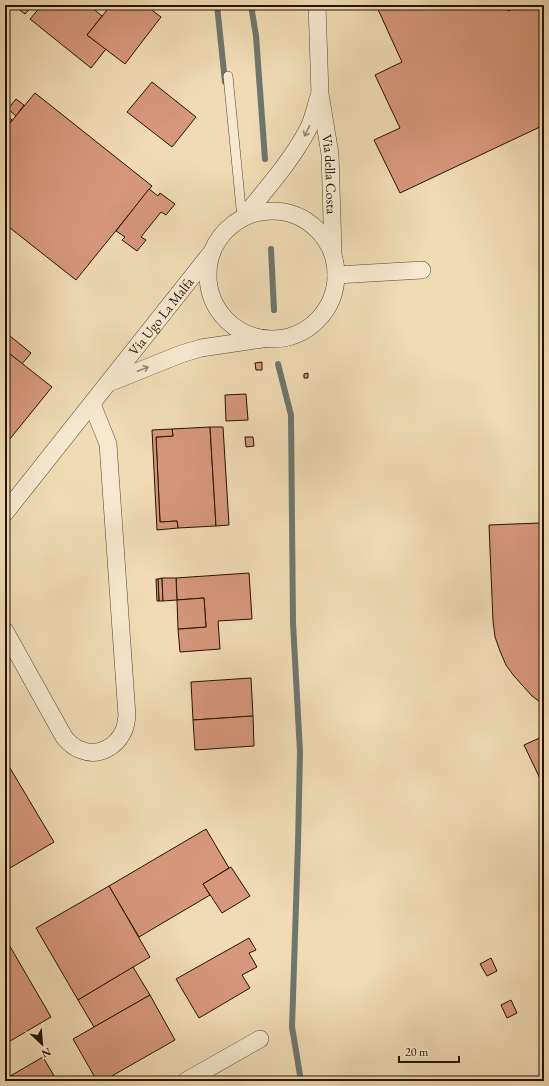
<svg xmlns="http://www.w3.org/2000/svg" width="549" height="1086" font-family="'EB Garamond',serif">
	<rect width="100%" height="100%" fill="#f0dbb4"/>
	<filter id="stains"><feTurbulence type="fractalNoise" baseFrequency=".005" numOctaves="4"/><feColorMatrix values="0 0 0 0 .2 0 0 0 0 .09 0 0 0 0 .02 0 0 0 .5 -.17"/></filter>
	<radialGradient id="worn" r=".72"><stop offset=".6" stop-color="#630" stop-opacity="0"/><stop offset="1" stop-color="#630" stop-opacity=".3"/></radialGradient>
	<g fill="none" stroke-linecap="round" stroke-linejoin="round">
		<g stroke="#6e766e" stroke-width="6">
			<path d="M217,5L225,82"/>
			<path d="M251,5L256,36L265,159"/>
			<path d="M271,249L274,310"/>
			<path d="M278,364L291,415L293,623L300,752L298,844L292,1027L301,1081"/>
		</g>
	</g>
	<g fill="#d6977b" stroke="#251201">
		<path d="M13,5H33L25,14Z"/>
		<path d="M42,5H89L102,16L87,35L106,49L91,68L30,19Z"/>
		<path d="M111,5H145L161,17L125,64L87,35Z"/>
		<path d="M145,5H154L150,9Z"/>
		<path d="M376,5H439L441,9L450,5H505L508,11L521,5H544V125L400,193L374,140L400,128L375,75L402,62Z"/>
		<path d="M152,82L196,117L172,147L127,112Z"/>
		<path d="M35,93L152,186L76,280L5,224V129Z"/>
		<path d="M16,99L24,105L16,116L8,109Z"/>
		<path d="M8,116L12,120L5,129V120Z"/>
		<path d="M149,189L158,196L160,193L175,204L166,215L161,212L141,237L146,240L137,251L122,240L125,237L116,231Z"/>
		<path d="M10,336L31,353L22,364L5,350V341Z"/>
		<path d="M5,350L52,387L5,445Z"/>
		<path d="M262,362V370H256L255,363Z"/>
		<path d="M308,373V378H304V374Z"/>
		<path d="M246,394L248,420L226,421L225,395Z"/>
		<path d="M210,427L216,526L178,528L177,521L160,522L156,437L173,436L172,429Z"/>
		<path d="M210,427H223L229,525L216,526Z"/>
		<path d="M172,429L173,436L156,437L160,522L177,521L178,528L157,530L152,430Z"/>
		<path d="M245,437H253L254,446L246,447Z"/>
		<path d="M540,523L544,594V705L532,696L514,676L506,665L500,651L495,637L493,621L489,525Z"/>
		<path d="M249,573L252,619L218,621L220,649L180,652L178,629L206,627L204,598L177,600L176,578Z"/>
		<path d="M162,578L163,601H159L158,579Z"/>
		<path d="M162,578H176L177,600L163,601Z"/>
		<path d="M156,579H158L159,601H157Z"/>
		<path d="M204,598L206,627L178,629L177,600Z"/>
		<path d="M251,678L253,716L193,720L191,682Z"/>
		<path d="M5,702L9,708L5,710Z"/>
		<path d="M253,716L254,746L195,750L193,720Z"/>
		<path d="M544,736V787L524,745Z"/>
		<path d="M7,763L54,842L5,871V764Z"/>
		<path d="M206,829L229,868L203,884L210,895L139,937L109,886Z"/>
		<path d="M231,867L250,896L222,913L203,884Z"/>
		<path d="M109,886L150,957L78,1000L36,928Z"/>
		<path d="M249,938L256,950L249,953L257,967L242,975L250,988L199,1018L176,979Z"/>
		<path d="M8,943L51,1017L5,1044V945Z"/>
		<path d="M491,958L497,971L487,976L480,964Z"/>
		<path d="M133,967L150,995L94,1027L78,1000Z"/>
		<path d="M150,995L175,1040L103,1081H97L73,1039Z"/>
		<path d="M511,1000L517,1013L507,1018L501,1005Z"/>
		<path d="M43,1057L57,1081H15L12,1075Z"/>
		<path d="M12,1075L15,1081H5V1079Z"/>
	</g>
	<g fill="none" stroke-linecap="round" stroke-linejoin="round">
		<g stroke="#58442e" stroke-width="10">
			<path id="service" d="M228,76L242,218"/>
		</g>
		<g stroke="#58442e" stroke-width="18">
			<g id="minor">
				<path id="s1" d="M317,5L320,94L330,154L333,252"/>
				<circle cx="272" cy="275" r="64"/>
				<path d="M243,218C265,190 290,163 307,131C313,121 315,108 319,96"/>
				<path d="M336,275L422,270"/>
				<path d="M109,383L181,354L201,348L262,339"/>
				<path id="s2" d="M5,513L211,253"/>
				<path d="M5,631L64,737C68,742 75,748 81,750C98,757 116,747 123,732C126,727 126,721 127,716L108,444L92,404"/>
				<path d="M186,1081L260,1039"/>
			</g>
		</g>
		<use href="#service" stroke="#f5e8ce" stroke-width="9"/>
		<use href="#minor" stroke="#f5e8ce" stroke-width="17"/>
	</g>
	<defs><path id="oneway-shaft" d="M-6 0H5M1.5-3L5.5 0L1.5 3" fill="none" stroke-width="1.6" stroke-linecap="round" stroke-linejoin="round"/></defs>
	<g stroke="#978872">
		<use href="#oneway-shaft" transform="translate(307 131) rotate(116)"/>
		<use href="#oneway-shaft" transform="translate(143 369) rotate(-22)"/>
	</g>
	<g text-anchor="middle" stroke-width="4" stroke-linejoin="round" paint-order="stroke">
		<g font-size="14" fill="#251201" stroke="#f5e8ce">
			<text dy="5" stroke="none"><textPath href="#s1" startOffset="170">Via della Costa</textPath></text>
			<text dy="5" stroke="none"><textPath href="#s2" startOffset="251">Via Ugo La Malfa</textPath></text>
		</g>
	</g>
	<rect width="549" height="1086" fill="none" stroke="#f0dbb4" stroke-width="20"/>
	<rect x="6" y="6" width="537" height="1074" fill="none" stroke="#251201" stroke-width="2"/>
	<rect x="10" y="10" width="529" height="1066" fill="none" stroke="#251201"/>
	<g transform="translate(42 1044) rotate(154)" stroke="#f5e8ce" stroke-width="3" paint-order="stroke">
	<path d="M0-3L7 15L0 10L-7 15Z" fill="#251201"/>
	<text y="-6" font-size="11" font-weight="bold" text-anchor="middle" fill="#251201">N</text>
	</g>
	<path d="M399 1056v6h60v-6" fill="none" stroke="#251201" stroke-width="2"/>
	<text x="405" y="1056" font-size="12" fill="#251201" stroke="#f5e8ce" stroke-width="3" paint-order="stroke">20 m</text>
	<rect width="100%" height="100%" filter="url(#stains)"/>
	<rect width="100%" height="100%" fill="url(#worn)"/>
</svg>
